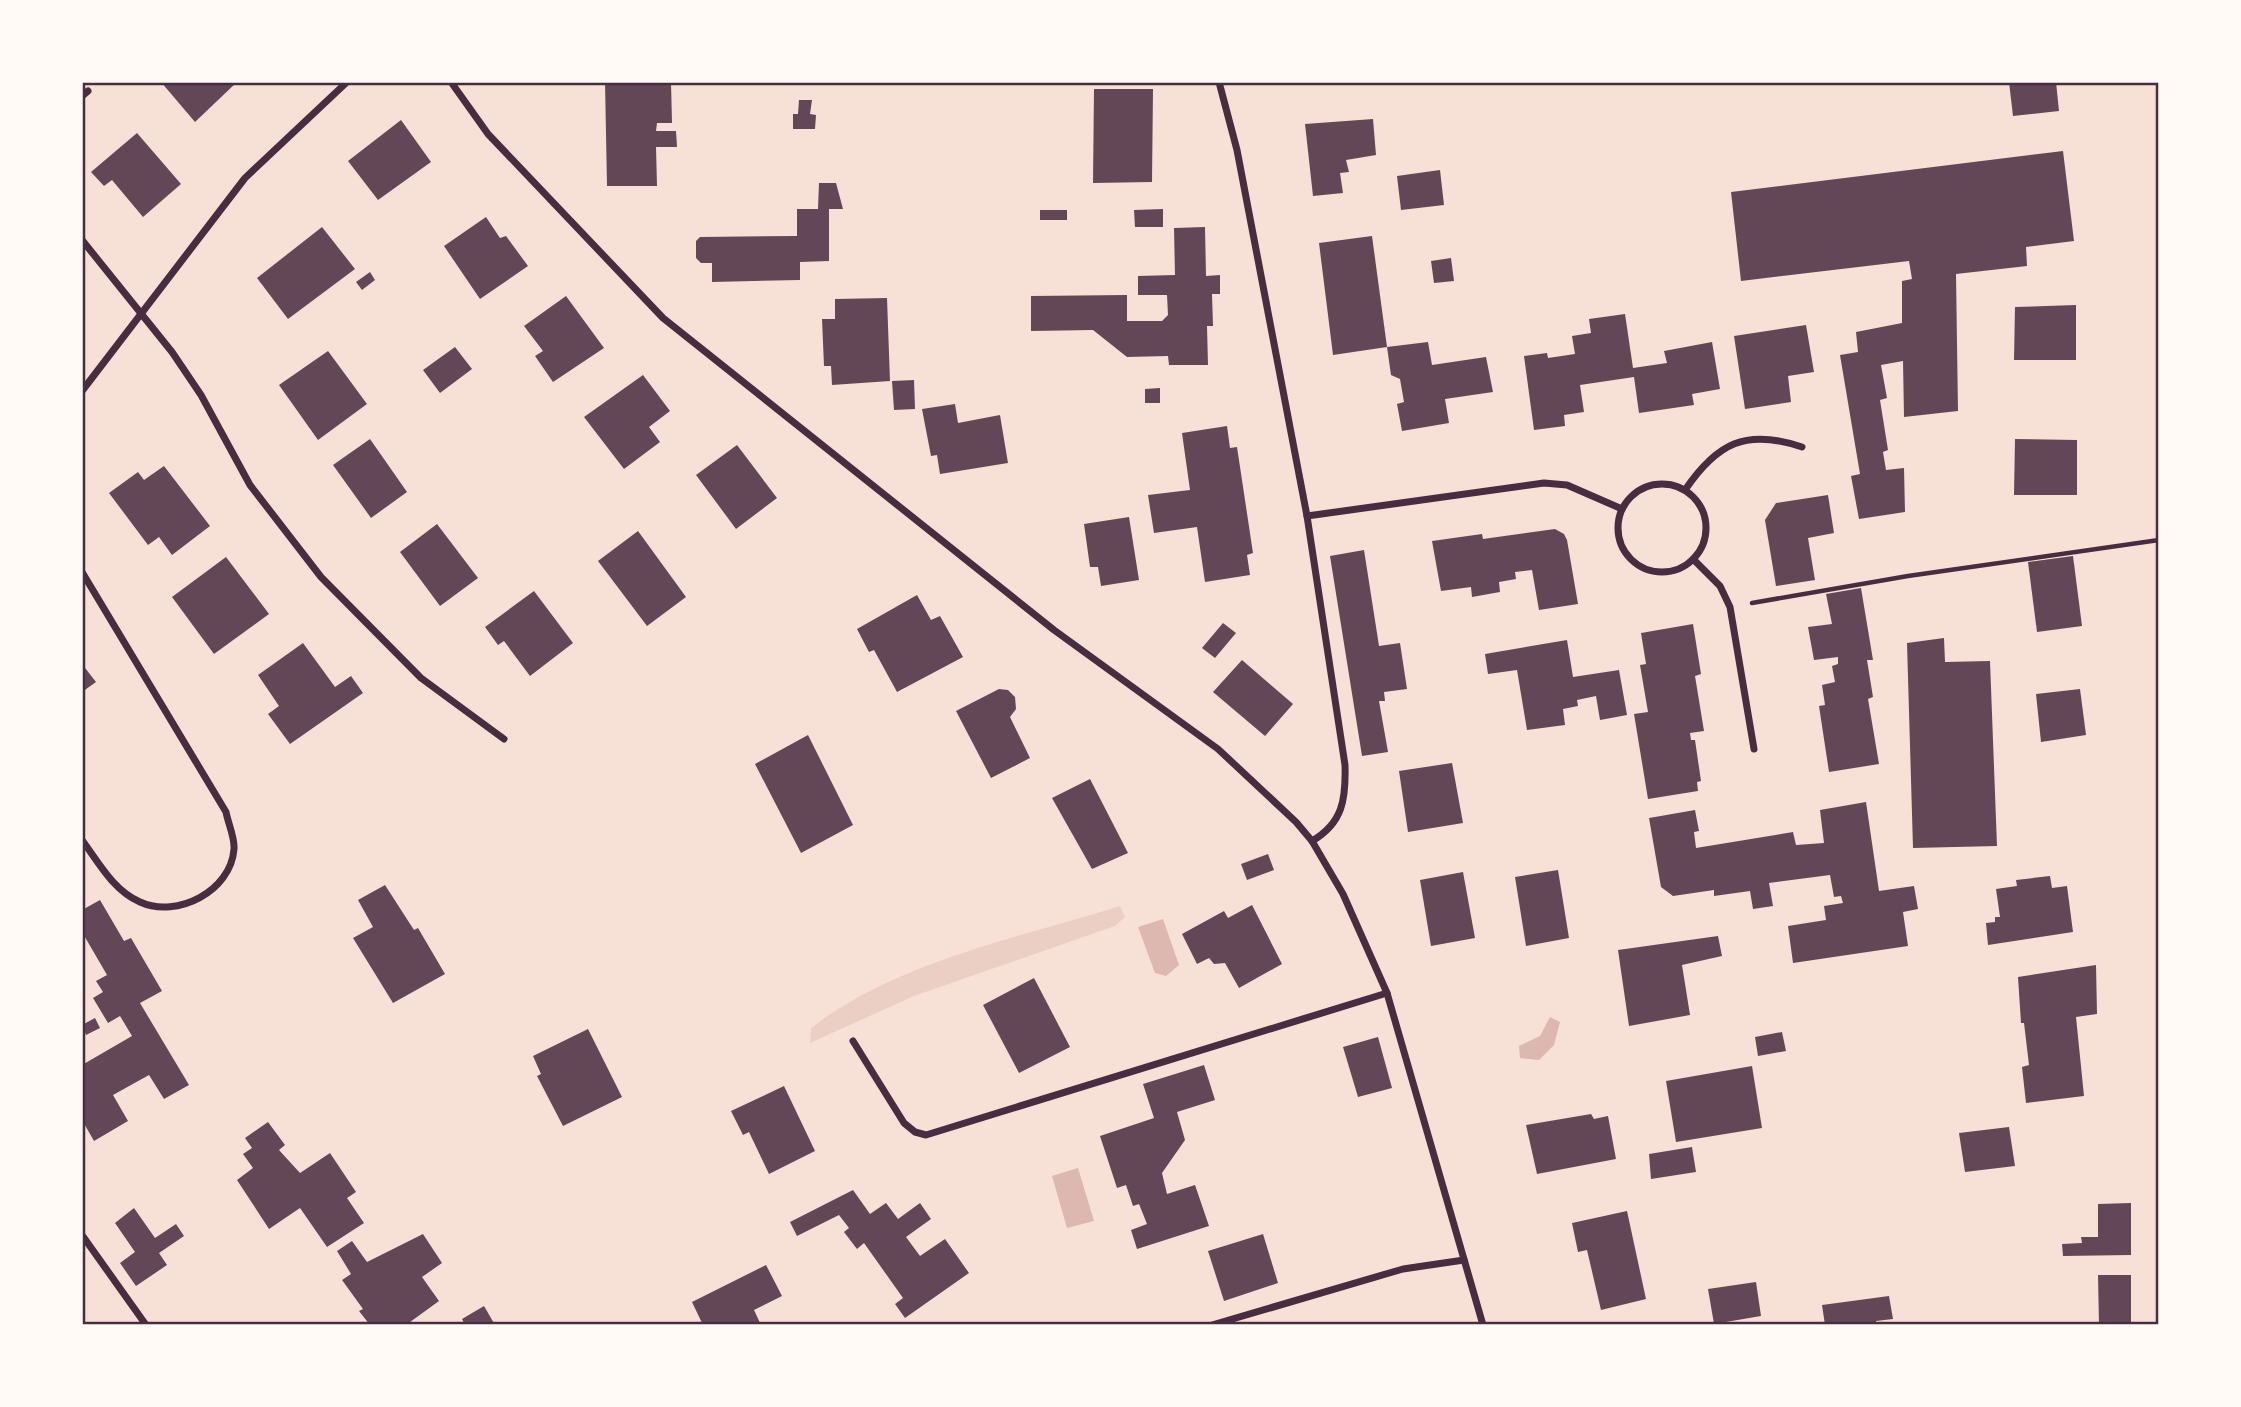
<svg xmlns="http://www.w3.org/2000/svg" width="2241" height="1407" font-family="'Sofia Sans Condensed',sans-serif">
	<rect width="100%" height="100%" fill="#f7e1d7"/>
	<path fill="#ebcfc5" d="M1120,906L1125,917L1115,926L914,996L810,1043L811,1028C896,962 1017,938 1120,906Z"/>
	<g fill="#dcb8b0">
		<path d="M1163,919L1179,965L1166,976L1155,973L1138,927Z"/>
		<path d="M1550,1017L1560,1022L1554,1045L1539,1060L1520,1058L1519,1046L1540,1036Z"/>
		<path d="M1078,1168L1094,1221L1067,1228L1052,1176Z"/>
	</g>
	<g fill="#644757">
		<path d="M161,82H237L195,122Z"/>
		<path d="M605,82H671L672,123H657L656,131H676L677,147H656L657,186H607Z"/>
		<path d="M2009,82H2056L2059,111L2013,116Z"/>
		<path d="M1094,89H1153L1152,182L1093,183Z"/>
		<path d="M799,100H812L810,114L816,115L815,129H793V114H798Z"/>
		<path d="M1373,119L1376,155L1346,160L1349,172L1340,173L1343,193L1313,196L1305,124Z"/>
		<path d="M401,120L431,162L378,200L348,161Z"/>
		<path d="M137,133L181,184L143,217L112,180L104,186L91,172Z"/>
		<path d="M2063,151L2074,241L2026,247L2027,266L1956,274L1958,411L1904,417L1903,361L1881,365L1887,398L1880,400L1888,450L1883,452L1886,470L1904,468L1905,512L1859,519L1851,476L1860,474L1840,355L1858,352L1856,332L1902,323V281L1912,279L1909,261L1741,281L1731,192Z"/>
		<path d="M1440,170L1444,205L1401,210L1397,176Z"/>
		<path d="M819,183H836L843,209H829V261L800,262V280L712,282V263H701L696,258V241L700,237L797,236V209H818Z"/>
		<path d="M1163,209V227H1135L1134,210Z"/>
		<rect x="1040" y="210" width="27" height="10"/>
		<path d="M486,217L500,238L506,236L528,266L480,299L444,246Z"/>
		<path d="M322,227L355,269L288,319L257,278Z"/>
		<path d="M1205,227L1206,276L1220,275V294H1212L1213,326H1207L1208,365H1169L1168,356L1127,357L1093,330L1031,331V296L1127,295V321H1162L1168,315L1167,295H1138V276L1175,275L1174,228Z"/>
		<path d="M1372,236L1387,347L1333,355L1319,243Z"/>
		<path d="M1451,258L1454,281L1434,283L1431,261Z"/>
		<path d="M370,272L375,280L362,290L356,282Z"/>
		<path d="M566,296L604,348L553,382L535,356L543,351L524,326Z"/>
		<path d="M887,298L890,381L832,385L831,366H824L822,319H835V299Z"/>
		<path d="M2076,305V360H2014L2015,307Z"/>
		<path d="M1625,314L1633,368L1667,363L1664,351L1712,342L1720,389L1692,394L1694,405L1639,413L1634,377L1580,385L1584,412L1564,415L1565,426L1534,430L1524,356L1547,353L1548,358L1575,354L1572,336L1591,333L1589,319Z"/>
		<path d="M1806,325L1814,372L1788,376L1791,402L1745,409L1734,336Z"/>
		<path d="M1428,342L1432,365L1486,357L1493,392L1445,399L1449,423L1402,431L1397,404L1404,402L1400,379L1391,375L1387,347Z"/>
		<path d="M455,347L472,369L440,393L423,370Z"/>
		<path d="M328,351L367,404L318,440L279,385Z"/>
		<path d="M643,375L670,411L649,427L660,442L624,469L584,417Z"/>
		<path d="M914,380L915,409L894,410L892,381Z"/>
		<path d="M1160,388V403H1145V389Z"/>
		<path d="M955,404L958,423L1000,415L1008,463L940,474L937,455L931,456L922,409Z"/>
		<path d="M1227,426L1230,448L1237,447L1253,553L1247,555L1250,575L1205,582L1197,527L1154,533L1148,495L1190,490L1182,433Z"/>
		<path d="M370,439L407,492L371,518L333,465Z"/>
		<path d="M2015,439L2077,440V495H2014Z"/>
		<path d="M737,445L777,498L736,529L696,475Z"/>
		<path d="M164,466L210,526L172,555L159,537L148,545L109,493L138,472L144,480Z"/>
		<path d="M1828,495L1834,533L1808,538L1815,580L1776,586L1765,520L1776,503Z"/>
		<path d="M1129,517L1139,580L1101,586L1098,567H1090L1084,524Z"/>
		<path d="M437,524L478,578L440,606L400,552Z"/>
		<path d="M1555,529L1564,534L1567,540L1578,604L1539,610L1532,570L1515,572L1516,579L1499,582L1500,592L1472,597L1471,587L1441,591L1432,541L1482,534L1483,539Z"/>
		<path d="M638,531L686,597L647,626L598,561Z"/>
		<path d="M1364,550L1379,646L1400,643L1407,689L1384,692L1385,701H1379L1388,752L1362,756L1330,556Z"/>
		<path d="M2073,556L2082,626L2037,632L2028,562Z"/>
		<path d="M226,557L269,614L214,654L172,597Z"/>
		<path d="M1861,588L1873,660H1867L1873,697L1868,699L1879,764L1829,772L1819,706L1825,705L1822,685L1835,682L1832,666L1838,664V657L1814,660L1808,627L1832,624L1826,594Z"/>
		<path d="M534,591L573,643L530,676L504,641L498,645L485,627Z"/>
		<path d="M917,595L931,620L940,616L963,657L897,692L874,650L869,652L857,629Z"/>
		<path d="M1223,623L1236,633L1215,658L1202,648Z"/>
		<path d="M1693,624L1701,674L1695,676L1704,731L1690,733L1691,740H1695L1701,781L1697,782L1698,791L1648,799L1634,714L1648,712L1640,665L1646,664L1641,633Z"/>
		<path d="M1944,638L1945,662L1990,661L1997,846L1913,848L1907,643Z"/>
		<path d="M1567,640L1573,677L1619,670L1627,715L1600,720L1596,696L1577,700L1578,706L1563,709L1565,725L1527,730L1517,670L1488,674L1485,654Z"/>
		<path d="M303,643L335,687L351,676L363,693L290,744L268,714L279,706L258,675Z"/>
		<path d="M1242,660L1293,704L1265,736L1213,692Z"/>
		<path d="M82,664L96,682L82,692Z"/>
		<path d="M999,689L1008,690L1015,697L1016,709L1010,717L1030,758L991,778L956,711Z"/>
		<path d="M2080,689L2086,735L2041,742L2036,694Z"/>
		<path d="M808,735L853,825L801,853L755,764Z"/>
		<path d="M1452,763L1463,823L1408,832L1399,771Z"/>
		<path d="M1090,779L1128,853L1092,869L1052,798Z"/>
		<path d="M1866,802L1879,891L1914,886L1918,909L1903,912L1908,946L1793,963L1788,926L1826,920L1824,906L1843,903L1841,896L1834,897L1830,875L1769,883L1773,906L1753,909L1750,891L1714,896V890L1673,896L1661,887L1649,818L1695,810L1699,831L1694,832L1696,848L1793,832L1796,845L1824,843L1820,810Z"/>
		<path d="M1268,854L1274,870L1247,880L1241,864Z"/>
		<path d="M1558,870L1569,938L1526,946L1515,877Z"/>
		<path d="M1463,872L1475,938L1431,946L1420,880Z"/>
		<path d="M2050,876L2052,888L2067,886L2073,932L1988,945L1986,923L1995,922V917H2000L1996,889L2017,886L2016,880Z"/>
		<path d="M385,885L414,930L418,928L445,974L393,1003L353,938L373,927L358,900Z"/>
		<path d="M100,900L124,941L131,938L162,991L140,1003L189,1085L164,1099L149,1075L113,1095L128,1121L94,1141L82,1120V1065L132,1036L120,1016L108,1023L93,998L103,992L96,981L107,975L82,932V910Z"/>
		<path d="M1252,905L1282,964L1239,988L1225,963L1214,964L1209,958L1197,964L1182,934L1224,911L1228,918Z"/>
		<path d="M1718,936L1722,956L1682,965L1690,1015L1629,1026L1618,950Z"/>
		<path d="M2096,965L2097,1014L2076,1017L2084,1096L2026,1103L2022,1067L2029,1065L2024,1023H2021L2018,977Z"/>
		<path d="M1034,978L1070,1047L1019,1073L983,1005Z"/>
		<path d="M95,1018L100,1028L86,1035L82,1025Z"/>
		<path d="M588,1029L622,1097L563,1126L537,1076L541,1074L533,1056Z"/>
		<path d="M1782,1032L1786,1051L1758,1056L1755,1037Z"/>
		<path d="M1378,1037L1392,1088L1358,1097L1343,1047Z"/>
		<path d="M1204,1065L1215,1100L1177,1112L1185,1140L1162,1173L1167,1194L1195,1185L1209,1226L1137,1249L1131,1230L1147,1224L1139,1204L1133,1206L1126,1185L1117,1188L1100,1136L1154,1118L1143,1084Z"/>
		<path d="M1752,1066L1762,1128L1676,1142L1666,1081Z"/>
		<path d="M784,1086L815,1151L769,1174L749,1132L743,1135L731,1111Z"/>
		<path d="M1591,1114L1594,1119L1608,1116L1616,1159L1537,1174L1526,1125Z"/>
		<path d="M268,1122L285,1145L279,1150L300,1173L330,1153L356,1192L347,1198L364,1223L327,1247L300,1208L269,1229L237,1180L253,1168L243,1154L252,1148L245,1138Z"/>
		<path d="M2009,1127L2015,1166L1965,1172L1959,1133Z"/>
		<path d="M1692,1147L1696,1172L1651,1179L1649,1154Z"/>
		<path d="M853,1190L870,1214L886,1203L898,1219L920,1203L931,1219L906,1237L920,1256L945,1239L969,1273L905,1318L895,1304L903,1298L864,1243L857,1249L844,1232L849,1228L839,1215L797,1236L790,1222Z"/>
		<path d="M2131,1203V1255L2063,1256L2062,1244L2082,1243L2081,1237H2098V1204Z"/>
		<path d="M134,1208L155,1238L176,1224L184,1236L159,1253L167,1265L136,1286L120,1263L135,1252L115,1223Z"/>
		<path d="M1627,1211L1646,1299L1601,1310L1587,1250L1578,1252L1572,1223Z"/>
		<path d="M423,1234L442,1263L422,1277L439,1301L406,1325H370L359,1311L363,1309L342,1280L351,1274L337,1251L352,1241L367,1262Z"/>
		<path d="M1263,1234L1278,1283L1224,1301L1208,1251Z"/>
		<path d="M766,1265L782,1296L754,1310L761,1325H703L692,1302Z"/>
		<path d="M2098,1275H2131V1325H2099Z"/>
		<path d="M1756,1282L1761,1316L1714,1324L1708,1289Z"/>
		<path d="M1889,1296L1893,1319L1876,1321V1325H1825L1822,1305Z"/>
		<path d="M484,1306L495,1325H465L462,1319Z"/>
	</g>
	<g fill="none" stroke-linecap="round" stroke-linejoin="round">
		<path stroke="#4a2c40" stroke-width="4.5" d="M1752,603L1908,576L2159,540"/>
		<g stroke="#4a2c40" stroke-width="7">
			<path d="M451,82L488,134L663,318L1054,630L1218,749L1296,822L1312,841L1343,894L1387,993L1483,1325"/>
			<path d="M1219,82L1237,150L1307,516L1345,765C1346,799 1343,823 1312,841"/>
			<path d="M82,96L88,91"/>
			<path d="M82,240L172,352L201,395L250,485L321,577L421,678L504,739"/>
			<path d="M82,391L245,178L347,82"/>
			<circle cx="1662" cy="528" r="44"/>
			<path d="M1685,490C1717,443 1746,428 1802,447"/>
			<path d="M1307,516L1544,483L1567,485L1622,509"/>
			<path d="M1693,559L1720,586L1730,607L1754,749"/>
			<path d="M82,572L226,812C228,823 235,838 234,849C231,891 177,919 140,902C113,890 99,863 82,840"/>
			<path d="M853,1041L904,1123L915,1132L926,1135L1387,993"/>
			<path d="M82,1235L146,1325"/>
			<path d="M1212,1325L1403,1269L1464,1260"/>
		</g>
	</g>
	<rect width="2241" height="1407" fill="none" stroke="#fffaf5" stroke-width="168"/>
	<rect x="84" y="84" width="2073" height="1239" fill="none" stroke="#4a2c40" stroke-width="2.5"/>
</svg>
